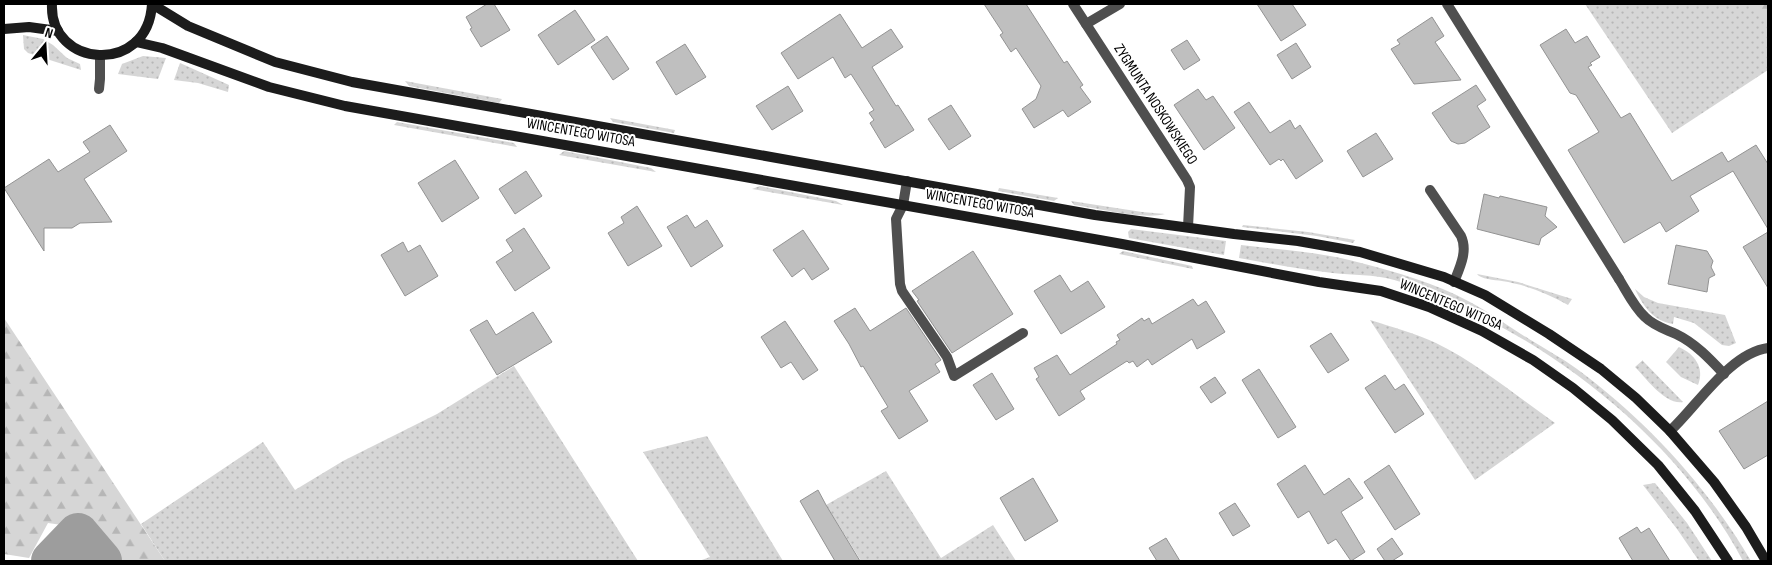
<svg xmlns="http://www.w3.org/2000/svg" width="1772" height="565" font-family="'Sofia Sans Condensed',sans-serif">
	<defs>
		<pattern id="grass-dots" width="8" height="8" patternUnits="userSpaceOnUse" patternTransform="scale(1.25)"><rect width="8" height="8" fill="#d6d6d6"/><path d="M2 2h.1M6 6h.1" fill="none" stroke="#b6b6b6" stroke-width="1.8" stroke-linecap="round"/></pattern>
		<pattern id="forest-firs" width="22" height="20" patternUnits="userSpaceOnUse" patternTransform="scale(1.25)"><rect width="22" height="20" fill="#d6d6d6"/><path d="M5 1l3.5 6h-7zM16 11l3.5 6h-7z" fill="#b6b6b6"/></pattern>
	</defs>
	<rect width="100%" height="100%" fill="#fff"/>
	<g fill="url(#grass-dots)">
		<path d="M1585,4H1768V70L1672,133Z"/>
		<path d="M23,35L43,39L53,45L67,58L80,64L81,70L28,53L24,49Z"/>
		<path d="M143,56L166,58L158,79L118,74L122,64Z"/>
		<path d="M180,63L229,85L228,92L198,83L174,80Z"/>
		<path d="M405,81L502,99L499,103L409,86Z"/>
		<path d="M610,118L675,130L674,133L613,122Z"/>
		<path d="M397,122L514,143L517,147L394,125Z"/>
		<path d="M564,151L651,168L656,172L559,155Z"/>
		<path d="M760,186L836,201L843,205L752,189Z"/>
		<path d="M999,188L1058,198L1054,201L998,191Z"/>
		<path d="M1071,201L1142,212L1165,214C1142,220 1098,208 1074,205Z"/>
		<path d="M1243,225L1308,232L1355,240L1353,243L1317,236L1242,227Z"/>
		<path d="M1131,229L1226,241L1224,255L1129,238L1128,232Z"/>
		<path d="M1241,245C1280,250 1322,252 1361,263C1396,272 1435,283 1468,301C1489,312 1508,326 1529,339C1545,349 1562,358 1577,369C1647,421 1707,486 1751,561H1743C1683,448 1567,352 1450,302C1430,293 1408,283 1386,278C1366,274 1345,275 1325,272C1297,269 1268,263 1239,258Z"/>
		<path d="M1123,251L1192,266L1193,269L1119,254Z"/>
		<path d="M1477,274L1518,282L1572,299L1568,305C1547,293 1527,285 1502,281C1495,280 1480,279 1477,274Z"/>
		<path d="M1635,289L1644,297L1658,303L1725,315L1736,343L1729,346L1722,345L1694,323L1674,317L1673,324C1653,321 1643,306 1635,289Z"/>
		<path d="M1370,320C1392,327 1415,333 1436,343C1479,364 1516,396 1555,423L1475,480Z"/>
		<path d="M1679,347C1694,354 1705,367 1698,385L1681,377L1666,362Z"/>
		<path d="M1643,360V361L1683,402C1665,405 1647,379 1635,367Z"/>
		<path d="M514,366L638,561H165L141,524L263,442L295,490L343,461L437,414Z"/>
		<path d="M707,436L783,561H699L710,557L643,452Z"/>
		<path d="M886,471L941,558L993,525L1016,561H861L826,505Z"/>
		<path d="M1655,483L1687,523L1712,561H1699L1677,529L1643,485Z"/>
	</g>
	<g fill="url(#forest-firs)">
		<path d="M1749,4H1768V20L1758,13Z"/>
		<path d="M4,318L165,561H117L109,552L76,527L48,523L29,558L4,554Z"/>
		<path d="M81,544L94,561H53L58,546Z"/>
	</g>
	<g fill="none" stroke-linecap="round" stroke-linejoin="round">
		<path stroke="#9d9d9d" stroke-width="42" d="M52,561L78,534L101,561"/>
	</g>
	<g fill="#bfbfbf" stroke="#939393">
		<path d="M487,4H494L510,30L481,47L470,29L472,28L466,17Z"/>
		<path d="M984,4H1026L1064,63L1067,61L1083,85L1080,87L1091,102L1068,117L1063,110L1034,128L1022,109L1036,99L1041,86L1016,48L1011,52L1000,35L1003,33Z"/>
		<path d="M1257,4H1292L1306,25L1281,41Z"/>
		<path d="M575,10L595,40L558,65L538,35Z"/>
		<path d="M840,14L862,48L891,29L903,47L872,67L896,106L898,105L914,130L885,148L870,123L874,120L869,113L874,110L851,74L845,78L833,57L798,79L781,53Z"/>
		<path d="M1432,17L1444,36L1435,42L1461,80L1414,84L1391,49L1400,44L1397,40Z"/>
		<path d="M1566,29L1575,43L1587,36L1600,57L1590,63L1592,65L1588,67L1621,118L1630,113L1672,181L1722,152L1728,162L1756,145L1768,164V229L1733,171L1690,196L1699,211L1666,232L1660,222L1624,243L1568,150L1599,132L1576,95L1570,93L1540,45Z"/>
		<path d="M607,36L629,69L613,80L591,47Z"/>
		<path d="M1187,40L1200,60L1184,70L1171,50Z"/>
		<path d="M1296,43L1311,67L1292,79L1277,55Z"/>
		<path d="M685,44L706,77L676,95L656,62Z"/>
		<path d="M1476,85L1486,100L1477,106L1490,127L1465,143L1458,144L1451,141L1432,113Z"/>
		<path d="M788,86L803,111L772,130L756,106Z"/>
		<path d="M1198,89L1206,100L1213,96L1235,128L1204,150L1174,105Z"/>
		<path d="M1249,102L1270,133L1290,120L1295,129L1300,125L1323,161L1296,179L1283,159L1281,161L1279,159L1270,165L1234,112Z"/>
		<path d="M951,105L971,136L949,150L928,119Z"/>
		<path d="M110,125L127,151L84,179L112,222L80,223L72,228H44V251L4,188L49,159L58,172L90,152L83,142Z"/>
		<path d="M1376,133L1393,159L1363,177L1347,151Z"/>
		<path d="M455,160L479,198L442,222L418,183Z"/>
		<path d="M526,171L542,196L515,214L499,189Z"/>
		<path d="M1484,194L1499,198L1500,196L1547,207L1545,216L1557,227L1541,238L1539,245L1477,229Z"/>
		<path d="M637,206L662,246L628,266L608,233L624,223L621,217Z"/>
		<path d="M687,215L695,228L707,220L723,246L691,267L667,227Z"/>
		<path d="M524,228L550,268L515,291L496,262L513,251L506,240Z"/>
		<path d="M803,230L829,269L812,280L804,268L792,277L773,250Z"/>
		<path d="M1768,232V288L1743,247Z"/>
		<path d="M403,242L408,252L420,245L438,276L405,296L381,255Z"/>
		<path d="M1676,245L1707,251L1713,261L1711,267L1715,275L1709,278L1707,292L1668,284Z"/>
		<path d="M973,251L1013,314L952,353L917,301L919,300L912,291Z"/>
		<path d="M1060,275L1071,292L1088,281L1105,307L1061,334L1034,291Z"/>
		<path d="M1193,299L1198,306L1206,301L1225,332L1197,349L1192,339L1152,365L1148,359L1137,367L1133,361L1129,363L1127,361L1080,391L1085,399L1059,416L1036,379L1039,377L1034,368L1057,355L1070,375L1117,344L1116,342L1120,340L1117,335L1142,318L1144,321L1149,318L1152,324Z"/>
		<path d="M855,308L870,331L906,308L941,360L935,364L940,372L909,391L928,421L899,439L881,411L888,407L863,366L861,367L849,344L834,321Z"/>
		<path d="M533,312L552,342L497,375L470,330L487,320L496,335Z"/>
		<path d="M785,321L818,370L803,380L791,362L781,368L761,337Z"/>
		<path d="M1331,333L1349,360L1328,373L1310,346Z"/>
		<path d="M1259,369L1296,427L1278,438L1242,380Z"/>
		<path d="M992,373L1014,409L996,420L973,385Z"/>
		<path d="M1385,375L1395,390L1404,384L1424,414L1395,433L1365,388Z"/>
		<path d="M1215,377L1226,393L1211,403L1200,387Z"/>
		<path d="M1768,401V455L1744,469L1719,431Z"/>
		<path d="M1305,465L1324,495L1349,478L1363,498L1341,512L1365,552L1351,561L1336,539L1328,544L1309,511L1298,518L1277,484Z"/>
		<path d="M1389,465L1420,514L1395,530L1364,482Z"/>
		<path d="M1033,478L1058,521L1025,541L1000,498Z"/>
		<path d="M818,490L826,505L860,561H835L800,501Z"/>
		<path d="M1235,503L1250,526L1233,536L1219,513Z"/>
		<path d="M1637,527L1641,533L1649,528L1670,561H1633L1619,538Z"/>
		<path d="M1166,538L1180,561H1157L1149,548Z"/>
		<path d="M1392,538L1403,554L1392,561H1385L1377,549Z"/>
	</g>
	<g fill="none" stroke-linecap="round" stroke-linejoin="round">
		<g stroke="#4f4f4f" stroke-width="10">
			<path d="M1447,4L1619,279"/>
			<path d="M99,89L100,79V56"/>
			<path d="M907,181L903,205L896,219L900,284L902,291L947,357L954,376L1023,333"/>
			<path d="M1430,190L1461,236C1468,251 1460,267 1454,282"/>
		</g>
		<g stroke="#4f4f4f" stroke-width="10">
			<path d="M1073,4L1187,180L1190,187L1188,227"/>
			<path d="M1086,24L1120,4"/>
			<path d="M1619,279C1627,292 1634,307 1645,317C1654,326 1665,329 1676,334C1695,343 1710,359 1724,374"/>
			<path d="M1670,431C1697,406 1730,353 1768,348"/>
		</g>
		<g stroke="#1c1c1c" stroke-width="10">
			<path d="M52,4C49,68 148,76 152,4L188,26L275,62L352,82L1095,215L1234,234L1298,241L1360,252L1444,277L1485,295L1549,334L1601,369L1636,398L1670,431L1714,482L1746,527L1766,561"/>
			<path d="M4,29L29,27L58,31"/>
			<path d="M136,42L162,48L269,87L345,106L1122,244L1319,282L1381,291L1429,307L1482,331L1533,360L1573,388L1612,420L1658,465L1695,511L1728,561"/>
		</g>
	</g>
	<g text-anchor="middle" stroke-width="4" stroke-linejoin="round" paint-order="stroke">
		<g font-size="15" fill="#000" stroke="#fff">
			<text transform="translate(1156 104) rotate(57)" y="5">ZYGMUNTA NOSKOWSKIEGO</text>
			<text transform="translate(581 132) rotate(10)" y="5">WINCENTEGO WITOSA</text>
			<text transform="translate(980 203) rotate(10)" y="5">WINCENTEGO WITOSA</text>
			<text transform="translate(1451 304) rotate(23)" y="5">WINCENTEGO WITOSA</text>
		</g>
	</g>
	<rect width="1772" height="565" fill="none" stroke="#000000" stroke-width="10"/>
	<g transform="translate(45 45) rotate(18)" stroke="#ffffff" stroke-width="4" paint-order="stroke">
	<path d="M0-4L9 19L0 12L-9 19Z" fill="#000000"/>
	<text y="-8" font-size="14" font-weight="bold" text-anchor="middle" fill="#000000">N</text>
	</g>
</svg>
